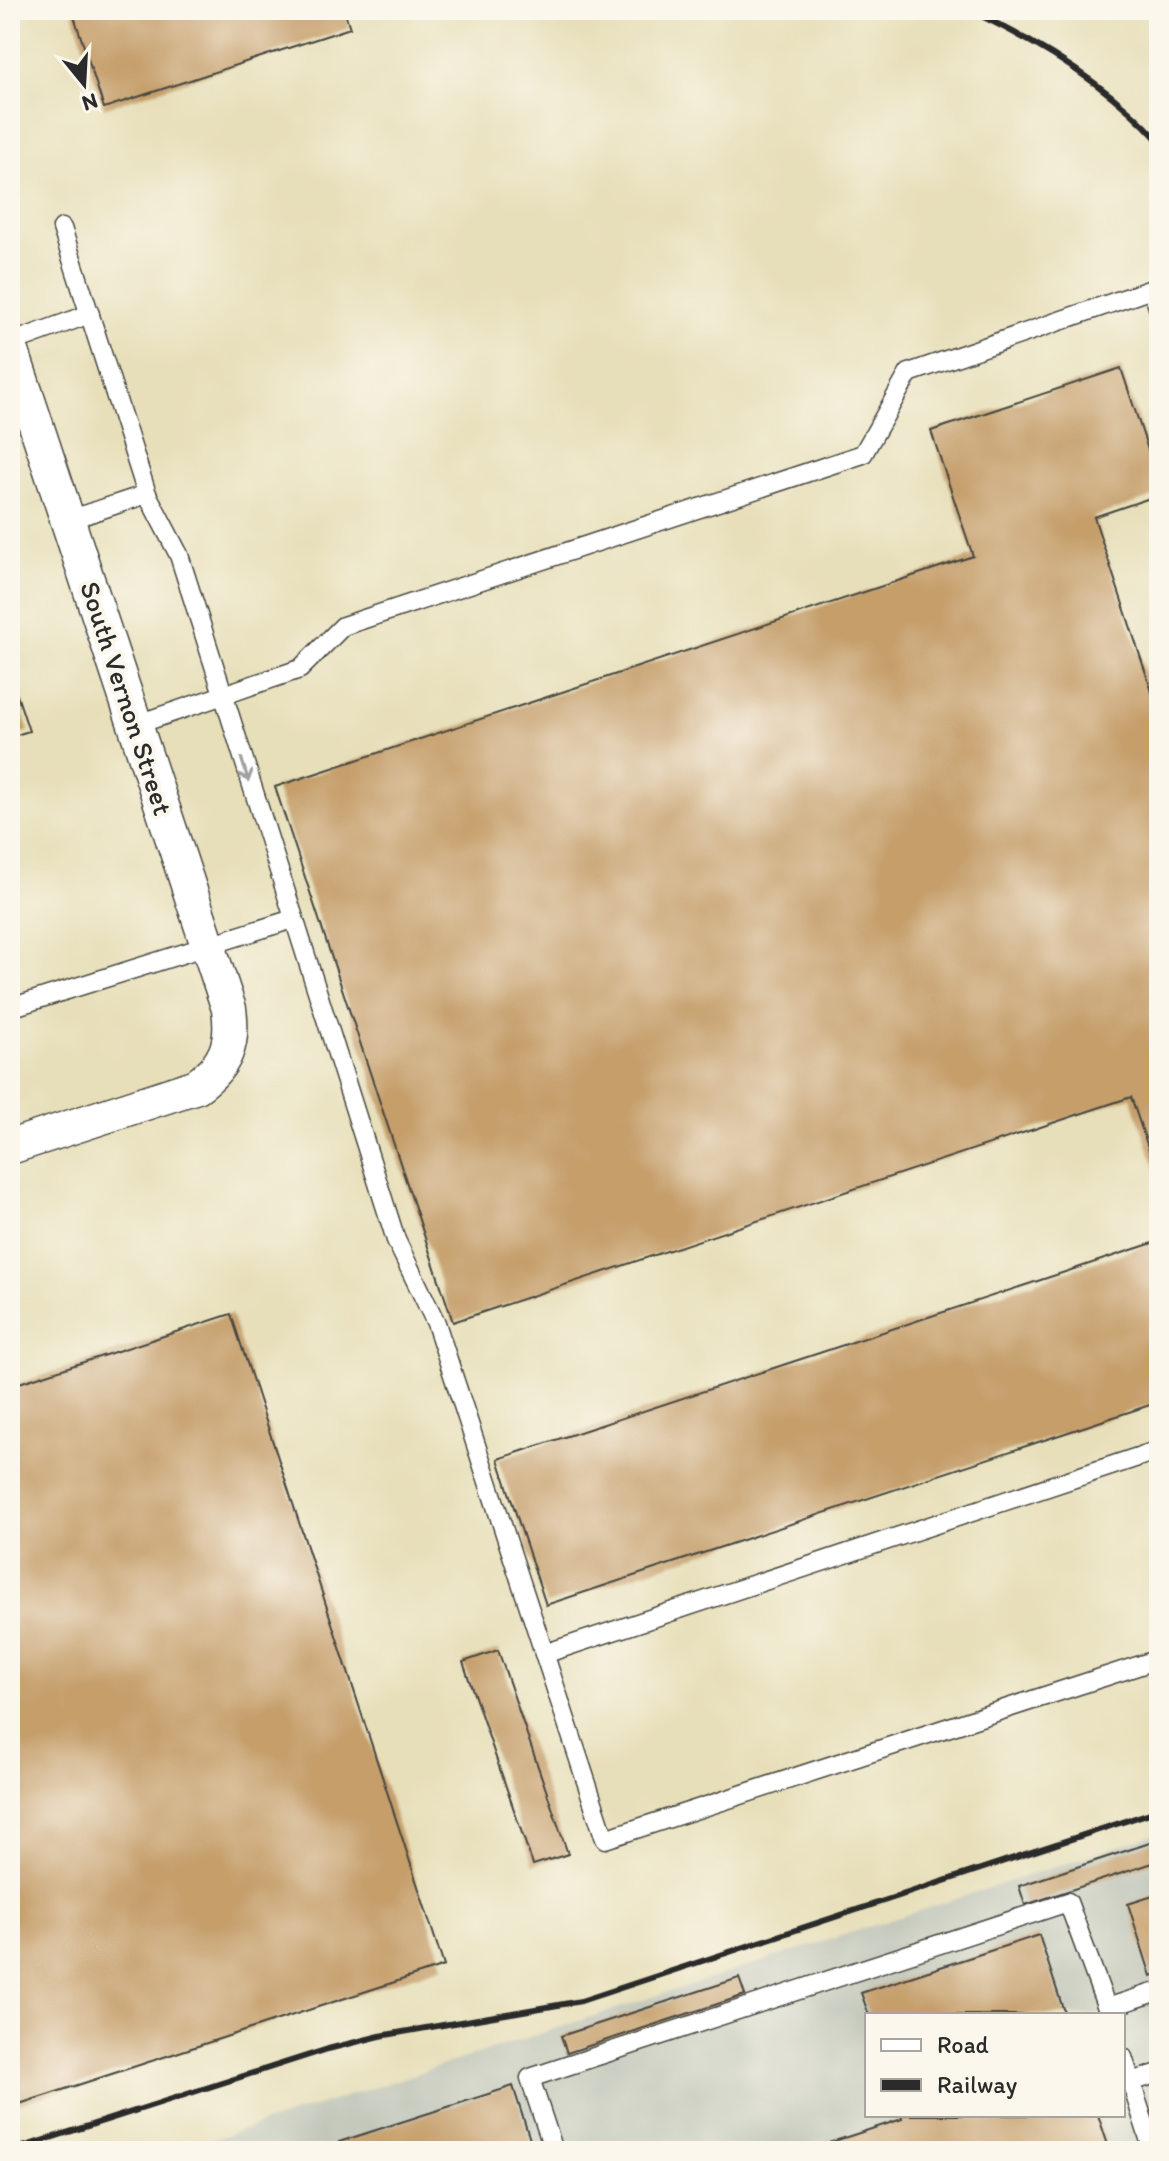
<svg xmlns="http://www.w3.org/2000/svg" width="1169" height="2161" font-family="Itim,sans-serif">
	<rect width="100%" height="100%" fill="#fbf7ec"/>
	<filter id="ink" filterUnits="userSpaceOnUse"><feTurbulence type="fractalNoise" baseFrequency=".0125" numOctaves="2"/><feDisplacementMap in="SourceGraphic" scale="16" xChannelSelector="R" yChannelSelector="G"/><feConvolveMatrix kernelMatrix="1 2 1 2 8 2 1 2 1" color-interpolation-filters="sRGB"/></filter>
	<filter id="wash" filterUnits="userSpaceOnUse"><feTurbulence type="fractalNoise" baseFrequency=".006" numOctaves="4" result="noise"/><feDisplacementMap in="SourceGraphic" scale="32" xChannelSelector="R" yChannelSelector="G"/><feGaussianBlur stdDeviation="1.8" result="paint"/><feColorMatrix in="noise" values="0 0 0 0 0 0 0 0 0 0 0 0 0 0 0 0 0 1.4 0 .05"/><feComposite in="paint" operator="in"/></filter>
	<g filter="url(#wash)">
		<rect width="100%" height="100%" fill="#e7dfb9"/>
		<path fill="#c1c6b9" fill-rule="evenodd" d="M1159,1833V2151H178ZM867,2015H1123V2115H867Z"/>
		<g id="blocks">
			<g fill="#c59e6b">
				<path d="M72,10H344L350,28L104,108Z"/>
				<path d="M1121,368L1159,483V495L1094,517L1159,713V1180L1131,1097L453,1322L275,787L973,556L931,431Z"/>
				<path d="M10,674L29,731L10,737Z"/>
				<path d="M1159,1241V1402L546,1605L498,1459Z"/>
				<path d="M231,1314L444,1966L10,2107V1386Z"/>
				<path d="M498,1650L568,1854L533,1865L463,1662Z"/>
				<path d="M1159,1840V1861L1025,1905L1019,1886Z"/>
				<path d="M1159,1894V1973L1151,1976L1128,1904Z"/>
				<path d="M1039,1935L1065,2015H869L861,1993Z"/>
				<path d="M739,1978L745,1995L567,2053L561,2036Z"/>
				<path d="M513,2086L533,2149L342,2151L339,2142Z"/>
				<path d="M901,2115H1098L1110,2151H804L902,2119Z"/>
			</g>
		</g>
	</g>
	<g filter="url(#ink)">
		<use href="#blocks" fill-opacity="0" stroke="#474640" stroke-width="2"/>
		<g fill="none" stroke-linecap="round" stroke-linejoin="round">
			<g stroke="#474640" stroke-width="21">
				<g id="service">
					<path d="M62,228L147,494L179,555L396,1240L436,1323L605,1839L1159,1659"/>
					<path d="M10,343L90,314"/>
					<path d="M69,520L147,494"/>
					<path d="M135,725L300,669L343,626L863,454L909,373L1152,289L1159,310"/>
					<path d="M10,1008L293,919"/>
					<path d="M544,1654L1159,1450"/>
					<path d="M1123,2057L1153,2151"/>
					<path d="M1131,2082L1159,2073"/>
					<path d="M554,2151L530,2078L1068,1902L1107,2008L1159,1991"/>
				</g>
			</g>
			<g stroke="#474640" stroke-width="37">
				<path id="minor" d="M10,346L229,1009C234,1044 226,1065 197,1086L10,1147"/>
			</g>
			<use href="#service" stroke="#fff" stroke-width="18"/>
			<use href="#minor" stroke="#fff" stroke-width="34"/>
			<g stroke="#2b2b2b" stroke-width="6">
				<path d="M969,10C1037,42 1108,84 1159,141"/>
				<path d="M10,2151L328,2049L380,2036L581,2001L1159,1810"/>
			</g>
		</g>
		<defs><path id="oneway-shaft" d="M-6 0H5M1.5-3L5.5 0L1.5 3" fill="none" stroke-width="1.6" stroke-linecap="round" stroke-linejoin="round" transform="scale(2)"/></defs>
		<use stroke="#a0a0a0" href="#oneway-shaft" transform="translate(245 770) rotate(73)"/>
	</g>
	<g text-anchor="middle" stroke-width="8" stroke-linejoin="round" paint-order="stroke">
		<g font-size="28" fill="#2b2b2b" stroke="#fbf7ec">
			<text transform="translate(127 698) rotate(72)" y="10">South Vernon Street</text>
		</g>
	</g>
	<rect width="1169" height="2161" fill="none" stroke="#fbf7ec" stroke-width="40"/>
	<rect x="865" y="2013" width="260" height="104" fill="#fbf7ec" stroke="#a8a59f" stroke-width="2"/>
	<rect x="881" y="2039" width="40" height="12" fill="#ffffff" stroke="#a8a59f" stroke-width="2"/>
	<text x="937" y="2053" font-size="24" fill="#2b2b2b">Road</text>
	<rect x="881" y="2079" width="40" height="12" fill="#2b2b2b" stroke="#a8a59f" stroke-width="2"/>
	<text x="937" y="2093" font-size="24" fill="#2b2b2b">Railway</text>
	<g transform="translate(84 84) rotate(162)" stroke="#fbf7ec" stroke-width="6" paint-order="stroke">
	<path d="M0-6L14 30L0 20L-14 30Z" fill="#2b2b2b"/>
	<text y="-12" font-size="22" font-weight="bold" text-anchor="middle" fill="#2b2b2b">N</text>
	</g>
</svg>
